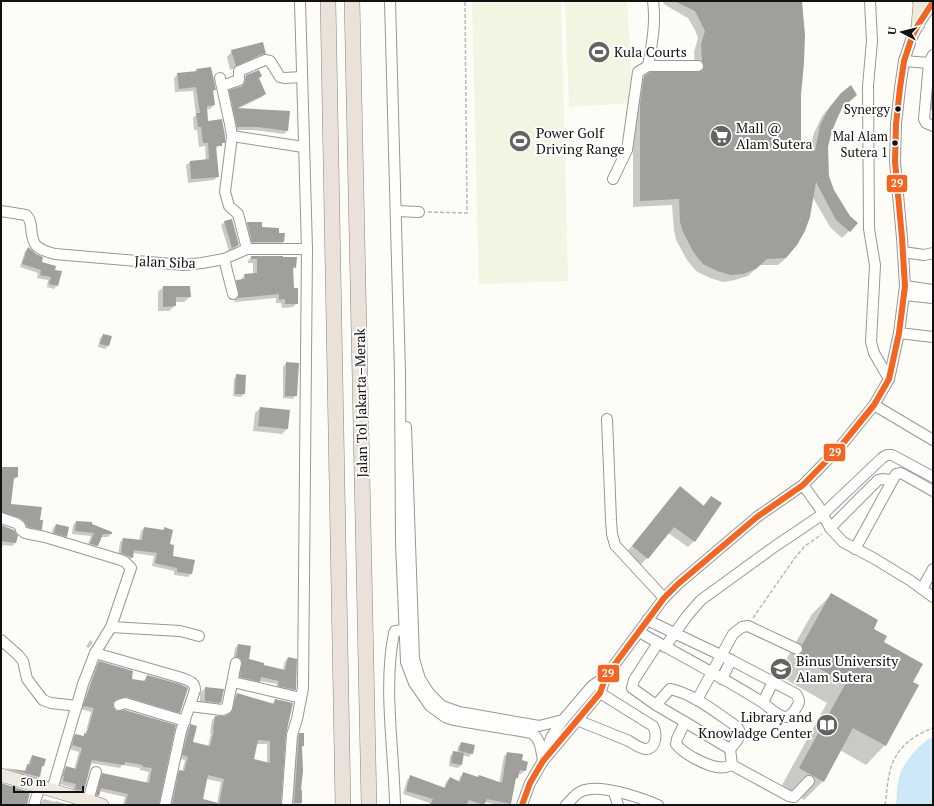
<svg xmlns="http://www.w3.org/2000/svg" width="934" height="806" font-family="'PT Serif',serif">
	<rect width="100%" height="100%" fill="#fdfcf7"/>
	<g fill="#f0f6e1">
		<path d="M472,1H561L568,281L479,284Z"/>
		<path d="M565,1H627L633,103L569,107Z"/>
	</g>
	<path fill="#cde8f7" d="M930,738H933V805H896C897,796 897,786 899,777C903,763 918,746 930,738Z"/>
	<g fill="#0003" fill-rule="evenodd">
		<path d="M662,1H801L800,152H809L814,133L822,116L841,94V109L831,131L827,147L828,176L833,191L849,216L857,223L842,238L830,227L812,196L786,258L778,265H759L748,276L735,280L723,282L710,278L696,271L687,260L676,240L674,230L672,205L633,207V112L637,84L645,77L698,74L695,68L694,52L698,38L695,30L688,18L665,5Z"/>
		<path d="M232,51L265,53L260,58L230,70L227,57Z"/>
		<path d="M197,70L215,90L212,93L214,105L210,109H206L207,122L224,142L215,149L218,176L214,180L188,183L186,165L190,162L206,160L205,146L199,147L197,130H194L193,118L196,115L193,91L175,92L174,78L178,74L195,72Z"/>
		<path d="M246,76L265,94L262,97L237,109L287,131L284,134L254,130H234L227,94L230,91L242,87L243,80Z"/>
		<path d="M933,78V110L928,109L932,80Z"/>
		<path d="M225,222L238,245L235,248L229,251L221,225Z"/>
		<path d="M247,223H261V228L278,234H284L283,242L280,245H249L244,226Z"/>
		<path d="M28,248L40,263L54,271L57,285L54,289L47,287L48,280L37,278L38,273L20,267L25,251Z"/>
		<path d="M252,256L295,267L292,270L293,289L297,303L293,307L282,308L281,303H276V298L234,302L236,297L233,285L237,281H241V279L245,275L253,274V263H248V261Z"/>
		<path d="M163,287L190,297L184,302H175V306L169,311H158V292Z"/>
		<path d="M103,335L111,337L108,346L105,349L98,347L100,338Z"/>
		<path d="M286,363L296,395L293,399L283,398V367Z"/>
		<path d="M237,375L244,394L241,397L233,396L234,379Z"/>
		<path d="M260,408L287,429L282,434L253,431L255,413Z"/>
		<path d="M1,469L17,477L12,480L9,505L39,520L41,529L38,532L24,530L1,516Z"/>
		<path d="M680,488L703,506L711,497L694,541L688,547L668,533L641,565L626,553Z"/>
		<path d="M76,522L91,525L111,534L108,537H101L97,546L94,549L87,547L91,536L72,534L73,525Z"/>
		<path d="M1,525L17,536L15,543L12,546L3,545L1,551Z"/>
		<path d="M56,525L66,536L63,540L51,536L53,528Z"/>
		<path d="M144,528L162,531L165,528L172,557L191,574L188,577L174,575V571L152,566L154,556L133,553L132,558L129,561L118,556L120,542L123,539L139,541L141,531Z"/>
		<path d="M831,595L872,629L912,682L918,686L885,745L866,765L840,750L823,781L804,800L781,787L827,703L778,675L784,670L783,665L812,614Z"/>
		<path d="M90,640L93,642L89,648L86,647Z"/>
		<path d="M238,645L248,660L263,666L283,670L285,661L288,658L295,690L292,693L275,689L277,684L260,681L256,684L237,680L233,660L235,648Z"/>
		<path d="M99,662L131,679L143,682L147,676L179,712L176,716L122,700L113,702L112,708L117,712L175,726L158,805H127L123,804L125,797L99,791L98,795L95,799L94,798L99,778L103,774L146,783L149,772L140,770V768L122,765L120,768L90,763L83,790L80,794L72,792L73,788L60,784L62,780L60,779L63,771L66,767L74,769L79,752L69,749L72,738L76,735L82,737L85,735L91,712L81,709L96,666Z"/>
		<path d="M205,688L220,703L215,708L200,706V693Z"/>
		<path d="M237,694L272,704L275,700L285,734L280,805H169L176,775L180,771L182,772L185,760L179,759L187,730L191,725L192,743L208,747L211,733H210L212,720L215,717H224L229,715L234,697ZM256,744H267V763L252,760ZM206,779L221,782L217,803L202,799Z"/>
		<path d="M300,734L303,746L301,747L300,791H301V805H291L296,738Z"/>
		<path d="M461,743L472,753L469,757L463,755L461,765L458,768L449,766L450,756L454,752L457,753L458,747Z"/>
		<path d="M508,753L520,761L525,771L521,774H518L517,778L515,780L510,803L508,805H499L484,802L483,805H470L466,803L465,805H429L430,803L403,794L407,780L411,776L444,788L446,782L450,778L458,782L460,777L464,773L499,784L504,756Z"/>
		<path d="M33,756L43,766L40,769L39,777L36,780L4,771L6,769L24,772L25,769L28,765L30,759Z"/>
		<path d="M44,799L55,802L56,801L70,805H39Z"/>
	</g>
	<g fill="#a19f9c" fill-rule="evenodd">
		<path d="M674,1H802L805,35L804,63L801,95V151H815L820,125L829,108L841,93L851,85L857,95L842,108L837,119L832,131L828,147L829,176L834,190L850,216L858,223L850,232L836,220L816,182L810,217L805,231L797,245L786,258L767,259L756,269L743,274L731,275L717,271L703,264L694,253L683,232L680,222L679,199L640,201V104L644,76L650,72H698L703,70L704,66L702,61L701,44L705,31L695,11Z"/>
		<path d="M263,42L266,54H262L236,66L231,50Z"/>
		<path d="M211,67L216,90H213L215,105L207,106L208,121L222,119L225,136V143H222V146H216L219,177L191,179L190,161L209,159L208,143H203L201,127H198L196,113H200L196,87L179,89L177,73L197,71L196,69Z"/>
		<path d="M259,70L262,76L259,78L266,94L237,108L290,111L288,131L258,127H237L229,90L242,86L245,83L246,75Z"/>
		<path d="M232,219L239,245L232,248L224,221Z"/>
		<path d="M247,222H262V227L279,228V233H285L284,242H252Z"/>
		<path d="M28,247L36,254L43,257L42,262L56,266L55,270L62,271L58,286L49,284L51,277L40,275L41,270L22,264Z"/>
		<path d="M251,256H283V257H297L296,268L293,267L294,288H298V304H285V299L279,300V294L238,298L239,293L236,280L245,279L244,274L257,273V259H251Z"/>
		<path d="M163,286H190L191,297H176V306L163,307Z"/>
		<path d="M103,334L112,336L109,346L100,344Z"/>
		<path d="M286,362L299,363L297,396H285Z"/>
		<path d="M236,374L246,375L245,394H235Z"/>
		<path d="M260,407L290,410L288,429L258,426Z"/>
		<path d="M3,467H18V477L14,478L11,504L42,507L40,520H43L42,530L28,527L24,521L20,518L1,512V468Z"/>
		<path d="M680,486L704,506L711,496L722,503L695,542L674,527L648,559L632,546Z"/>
		<path d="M76,521L92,522V524L112,532V534H103L98,546L92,544H90L94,533L75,531Z"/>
		<path d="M56,524L69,527L67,537L54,533Z"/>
		<path d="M1,525L14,530L18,536L16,543L1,541Z"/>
		<path d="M144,527L164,530V527L173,530L170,544L174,545L173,556L195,560L192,574L177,572V568L155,563L157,553L134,550L133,558L121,553L123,538L142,540Z"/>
		<path d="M831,593L878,620L874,629L887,636L884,642L923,664L913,682L919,685L886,746L853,728L824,782L799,768L846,683L796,656L803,652L802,645Z"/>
		<path d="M238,644L251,646L249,659L264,663V665L285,670L288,657L297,659L296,690L278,686L279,681L261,677L260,682L240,677L242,661L240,658L236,657Z"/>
		<path d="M99,661L133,671L132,679L145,681L147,675L180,684L188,688L180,713L127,697L117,699L113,703V707L117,711L125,710L176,725L159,805H125L128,794L101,788L99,796L96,795L102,773L149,783L152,768L143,767V765L125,762L124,765L92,760L84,791L75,789L76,784L63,781L64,776H63L66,766L76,769L82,748L72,745L75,734L84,736V733L86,734L88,730L94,708L83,706Z"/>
		<path d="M205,687L224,689L221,703L205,701Z"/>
		<path d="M237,693L274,704L275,699L293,703L286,734L281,805H219L224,779L208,775L203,799L218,803V805H172L179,770L184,771L188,757L182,755L190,725V724L197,726L193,742L210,746L214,730H213L215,716H224L232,712ZM258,740L270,741V763L254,759Z"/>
		<path d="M299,733H304V746H302L303,771L301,790H302V803H294Z"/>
		<path d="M461,742L475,745L473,754L459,751Z"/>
		<path d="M453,751L464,753L462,765L451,763Z"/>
		<path d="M507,752L523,754L522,760L528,762L526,771L520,770L518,778H516L511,804L487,799L484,805L469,800L466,805H430L433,799L406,791L410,775L445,788L450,777L460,782L463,772L478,777L479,775L502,783Z"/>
		<path d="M32,755L46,759L44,766H42L40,777L5,768L26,771L27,764L30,765Z"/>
		<path d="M1,783L30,792L27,805H1Z"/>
	</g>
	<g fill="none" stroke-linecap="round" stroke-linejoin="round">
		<g stroke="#979795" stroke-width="12">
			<g id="minor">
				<path d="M390,1L400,373L401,543L406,662L414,683L430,706L445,717L454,720L532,733C541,740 541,750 543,761"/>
				<path d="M870,1L872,41L868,86L869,229L875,265L871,342L874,353L889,379"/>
				<path d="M933,55L929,63L924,119L926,123L933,126"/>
				<path d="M904,61L929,63"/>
				<path d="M648,66H698"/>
				<path d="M220,78L230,124L232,136L225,192L229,206L238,214L247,249"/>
				<path d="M222,86L239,80V71L265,60L270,61L280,77L284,78L302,77"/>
				<path d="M232,136L303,147"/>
				<path d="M613,179L627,150L638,72L648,66C652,44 656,23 653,1"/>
				<path d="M1,211L26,215C30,218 30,222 31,226C32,246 36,249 55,254L184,265L202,263L224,259L247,249H307L300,1"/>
				<path d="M396,211L419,212"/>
				<path d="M903,252L924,255L933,253"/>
				<path d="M224,259L233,294"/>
				<path d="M905,286L933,290"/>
				<path d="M904,295L933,298"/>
				<path d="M899,333L933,337"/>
				<path d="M874,405L933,440"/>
				<path d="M607,419L611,520L612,534L615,545L664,598"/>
				<path d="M406,427L414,659L420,679L429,693L442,706L459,712L539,726L563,720"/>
				<path d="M803,485L819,507L830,528L843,542L875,559L911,581L933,597"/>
				<path d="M1,518L16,523L20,526L21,530L25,533L45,537L121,560L125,562L131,568L111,627L95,653"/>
				<path d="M830,528L878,480L882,479L892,480"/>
				<path d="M855,549L896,474L900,473L903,474L933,491"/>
				<path d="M922,589L933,569"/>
				<path d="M111,627L180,631L199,636"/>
				<path d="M639,632C680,655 722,677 762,702C768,706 777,716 785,717C791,717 795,710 798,705C800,701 799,698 796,694L731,660L647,620"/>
				<path d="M1,640L18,655L23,661L27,679L43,700L51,703L77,706"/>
				<path d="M658,643L634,680L632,688L656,705L685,722L677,739L676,744C682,753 705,765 717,767C722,768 727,767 732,765L730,749"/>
				<path d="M665,647L687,616L701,600L774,547L823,514L882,458L887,455H892L933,477"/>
				<path d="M722,679L731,660"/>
				<path d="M233,682L301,698"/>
				<path d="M697,700L733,634L742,627L748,626L797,649"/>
				<path d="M763,702L773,682"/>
				<path d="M119,705L125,703L185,721"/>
				<path d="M656,705L670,689C692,693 717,713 736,726C745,734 736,742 730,749L685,722"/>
				<path d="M190,706L222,710L227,708L236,663"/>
				<path d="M577,720C594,727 612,734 629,741C634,744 640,749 646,749C657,748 657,733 653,726L600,693"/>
				<path d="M545,753L552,736L563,720L592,686L606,676"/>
				<path d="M732,765L789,796L794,797L809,781"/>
				<path d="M52,790L83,684L95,653L182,678C189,681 195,682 195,690L181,731L165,805"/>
				<path d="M614,792L618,805"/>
				<path d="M88,801L96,772"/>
				<path d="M34,805L40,786"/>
				<path d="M287,805L292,735L297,719L303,688L307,249"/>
				<path d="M395,805C394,750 383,687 394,633L395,631L404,630"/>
				<path d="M522,805L530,783L543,761L600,693L606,676L664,598L678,584L757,517L803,485L840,447L874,405L889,379L899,333L905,286L902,238L895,162L896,124L900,88L904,61L912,37L918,25L933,2"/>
				<path d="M566,805C571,800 576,793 582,791C600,783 641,798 658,805"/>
			</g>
		</g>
		<g stroke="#858482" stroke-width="14">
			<g id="major">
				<path d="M918,25L920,3L919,1"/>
				<path d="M1,775L102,805"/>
			</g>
		</g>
		<g stroke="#858482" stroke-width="16">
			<g id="highway">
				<path d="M328,1L343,805"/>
				<path d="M352,1L369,805"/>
			</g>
		</g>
		<g stroke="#b9b9b8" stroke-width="1.5" stroke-dasharray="4 2" stroke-linecap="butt">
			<path d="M428,212L467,213L465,1"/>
			<path d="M753,618L794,559L805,546L822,534"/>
			<path d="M885,805C887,794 887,782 890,771C895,749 913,735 933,728"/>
		</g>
		<use href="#minor" stroke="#fffffe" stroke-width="10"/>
		<use href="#major" stroke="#ede9dc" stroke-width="13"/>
		<use href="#highway" stroke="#eae1d8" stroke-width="15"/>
		<g stroke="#fff" stroke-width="9">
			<path id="bus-1" d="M522,805L530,783L543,761L600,693L606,676L664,598L678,584L757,517L803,485L840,447L874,405L889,379L899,333L905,286L902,238L895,162L896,124L900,88L904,61L912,37L918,25L933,2"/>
		</g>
		<use href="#bus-1" stroke="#f26522" stroke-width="6"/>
	</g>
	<defs>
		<g id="stadium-disc" transform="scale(1.15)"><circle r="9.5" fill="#646362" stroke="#fff"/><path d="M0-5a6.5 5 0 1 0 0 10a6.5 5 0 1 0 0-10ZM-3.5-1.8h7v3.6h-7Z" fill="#fff"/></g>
		<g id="supermarket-disc" transform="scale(1.15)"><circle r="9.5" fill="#646362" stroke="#fff"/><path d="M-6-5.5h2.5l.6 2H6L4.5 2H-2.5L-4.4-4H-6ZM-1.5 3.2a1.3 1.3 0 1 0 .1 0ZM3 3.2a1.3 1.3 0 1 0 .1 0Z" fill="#fff"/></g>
		<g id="university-disc" transform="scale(1.15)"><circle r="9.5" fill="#646362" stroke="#fff"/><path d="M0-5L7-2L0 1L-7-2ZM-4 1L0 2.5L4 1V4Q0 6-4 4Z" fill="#fff"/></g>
		<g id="library-disc" transform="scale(1.15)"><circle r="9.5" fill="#646362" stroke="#fff"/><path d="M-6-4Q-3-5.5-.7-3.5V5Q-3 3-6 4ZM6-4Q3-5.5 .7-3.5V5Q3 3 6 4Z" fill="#fff"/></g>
	</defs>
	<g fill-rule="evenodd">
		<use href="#stadium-disc" x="599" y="52"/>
		<use href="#supermarket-disc" x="721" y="136"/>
		<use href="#stadium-disc" x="520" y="141"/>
		<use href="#university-disc" x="781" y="669"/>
		<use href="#library-disc" x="827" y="725"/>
	</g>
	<g fill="#111" stroke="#fff" stroke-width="1.5">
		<circle cx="898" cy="109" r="3.5"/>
		<circle cx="895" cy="143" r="3.5"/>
	</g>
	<g text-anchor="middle" stroke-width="4" stroke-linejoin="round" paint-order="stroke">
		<g font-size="13" fill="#111" stroke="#fff" text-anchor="end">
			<text x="890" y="114">Synergy</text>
			<text x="888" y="141">Mal Alam<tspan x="888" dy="16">Sutera 1</tspan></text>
		</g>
		<g font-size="14" fill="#111" stroke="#fff" text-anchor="start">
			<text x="614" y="57">Kula Courts</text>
			<text x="736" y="133">Mall @<tspan x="736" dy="16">Alam Sutera</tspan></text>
			<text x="536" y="138">Power Golf<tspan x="536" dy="16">Driving Range</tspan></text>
			<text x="796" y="666">Binus University<tspan x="796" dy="16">Alam Sutera</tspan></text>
			<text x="812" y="722" text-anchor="end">Library and<tspan x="812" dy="16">Knowladge Center</tspan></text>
		</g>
		<g font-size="14" fill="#111" stroke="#fff">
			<text transform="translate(165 262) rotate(2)" y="5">Jalan Siba</text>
			<text transform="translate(361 403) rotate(-91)" y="5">Jalan Tol Jakarta–Merak</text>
		</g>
	</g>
	<g stroke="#fff" stroke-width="1.5">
		<rect x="886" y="174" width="22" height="19" rx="4" fill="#f26522"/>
		<rect x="823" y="443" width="23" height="19" rx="4" fill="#f26522"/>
		<rect x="597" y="664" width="23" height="19" rx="4" fill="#f26522"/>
	</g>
	<g font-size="11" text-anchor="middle" font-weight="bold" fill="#fff">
		<text x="897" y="187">29</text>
		<text x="835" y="456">29</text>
		<text x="608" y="677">29</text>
	</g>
	<rect width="934" height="806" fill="none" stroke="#111111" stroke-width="4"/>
	<g transform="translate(902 32) rotate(277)" stroke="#ffffff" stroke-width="3" paint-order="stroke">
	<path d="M0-3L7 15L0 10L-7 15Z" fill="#111111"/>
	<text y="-6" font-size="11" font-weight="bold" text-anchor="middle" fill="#111111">U</text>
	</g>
	<path d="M14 786v6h69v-6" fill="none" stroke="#111111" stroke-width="2"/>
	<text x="20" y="786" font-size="12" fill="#111111" stroke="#ffffff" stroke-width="3" paint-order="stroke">50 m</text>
</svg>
